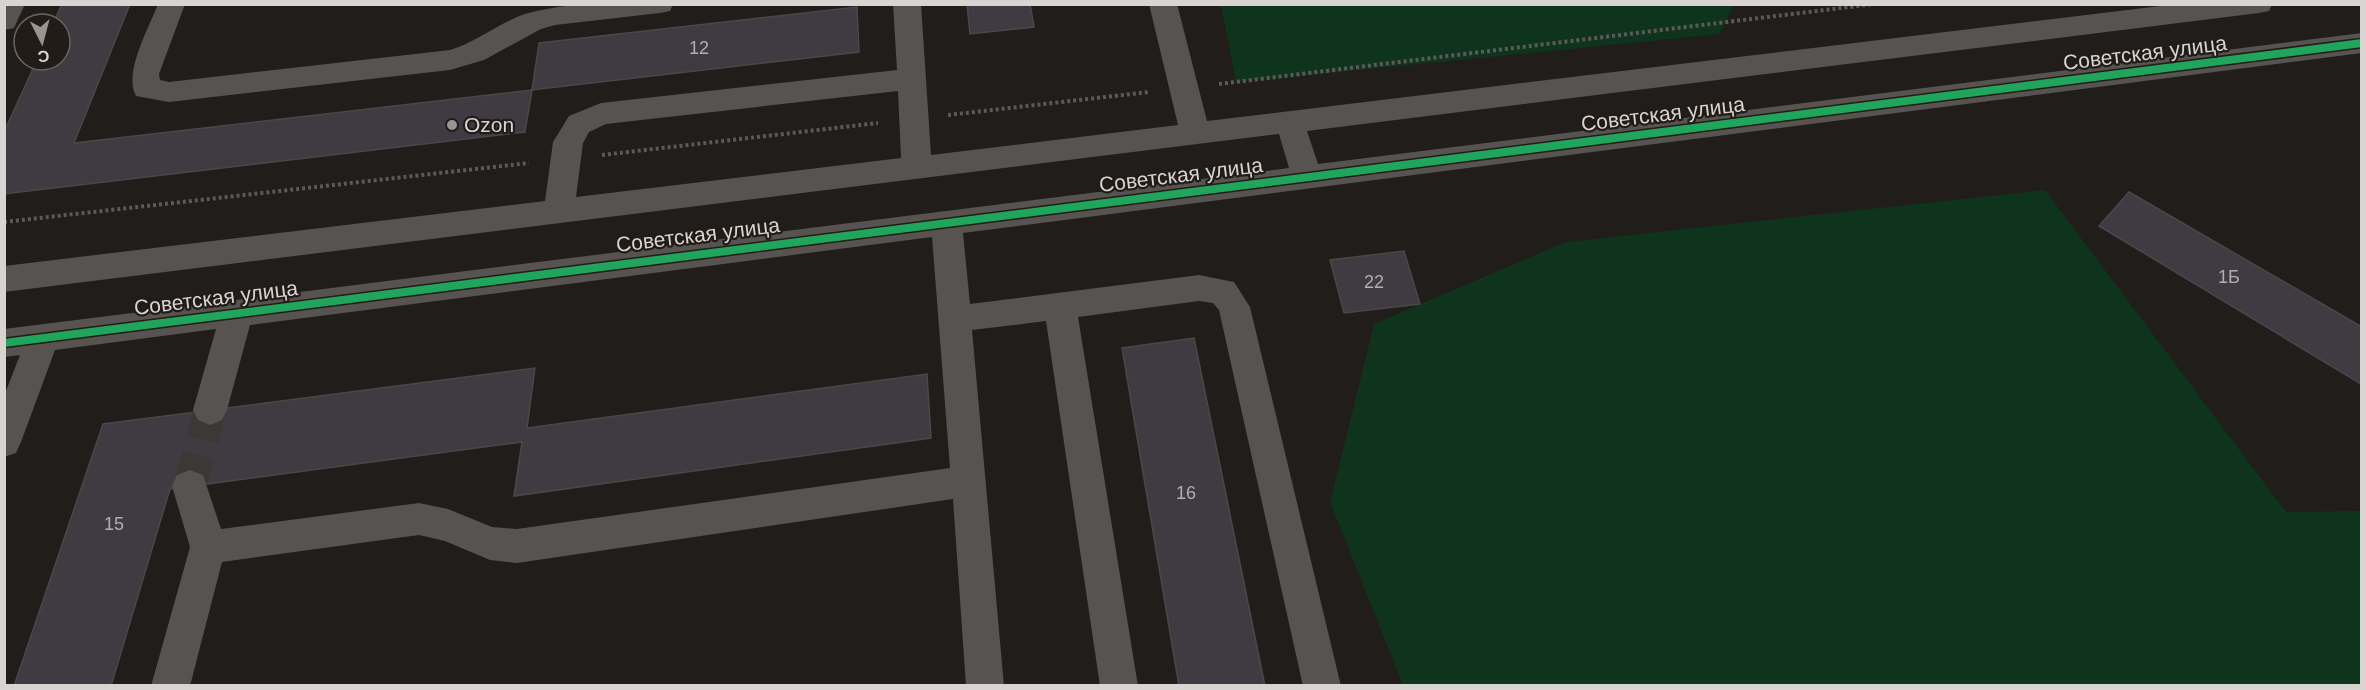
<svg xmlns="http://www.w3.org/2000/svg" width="2366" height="690" font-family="Helvetica,sans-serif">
	<rect width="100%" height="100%" fill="#201d1a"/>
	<g fill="#0f341e">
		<path d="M1221,5V4L1733,5L1720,34L1236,82Z"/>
		<path d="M2045,190L2286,512L2361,511V685H1403L1330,502L1374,324L1566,242Z"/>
	</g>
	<g fill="#403a42" stroke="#4a4847" stroke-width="1.5">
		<path d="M62,4H130L74,143L532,90L525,132L4,194V132L37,60H60V24H53Z"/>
		<path d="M967,4H1030L1034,27L970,34Z"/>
		<path d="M857,7L859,52L532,90L539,43Z"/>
		<path d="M2129,192L2362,327L2361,384L2099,226Z"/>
		<path d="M1404,251L1420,304L1344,313L1330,260Z"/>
		<path d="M1194,338L1265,686H1179L1122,348Z"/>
		<path d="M535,368L527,428L927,374L931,438L514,496L522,442L170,489L111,686H14L103,424Z"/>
	</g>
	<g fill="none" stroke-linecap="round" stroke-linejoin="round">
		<path stroke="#3c3835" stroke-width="32" stroke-dasharray="32 16" stroke-linecap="butt" d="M190,486L210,410"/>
		<g stroke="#5c5a59" stroke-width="4" stroke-dasharray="3 3" stroke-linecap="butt">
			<path d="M1219,84L1874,4"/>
			<path d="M948,115L1149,92"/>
			<path d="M602,155L878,123"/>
			<path d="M4,222L529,163"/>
		</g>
		<g fill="#565350" fill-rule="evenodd">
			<path d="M4,4H25L14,28L4,30Z"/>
			<path d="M158,4H185L159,74L160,80L169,82L450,50C477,42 499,23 525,14C573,0 624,4 673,4L670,11L660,13L555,25L541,29L484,60L450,70L169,102L136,96C123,73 149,28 158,4Z"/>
			<path d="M893,4H921L931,155L1178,125L1149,4H1177L1207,121L2177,4H2272L2269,11L2259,13L1307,131L1318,164L2362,33V53L963,233L970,304L1199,275L1234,282L1250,307L1341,686H1303L1219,310L1213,303L1199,301L1078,317L1138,686H1100L1046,321L972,330L1004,686H966L953,499L517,563L490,560L445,541L419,535L222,562L190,686H151L190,547L172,486L177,475L190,470L203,475L221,529L419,503L448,509L492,527L517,529L950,468L932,237L250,325L227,410L222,420L210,425L198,420L193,410L216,329L55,350L21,442L16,453L4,457V396L20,355L4,357V329L1289,168L1279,134L4,292V266L545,201L553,142L558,134L569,116L601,103L897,70ZM898,91L901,158L576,197L583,143L589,132L606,124Z"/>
		</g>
		<g stroke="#221c18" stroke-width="11">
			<path id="cycleway" d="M4,343L2362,43"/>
		</g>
		<use href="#cycleway" stroke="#20a55d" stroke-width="8"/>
	</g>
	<circle fill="#989491" stroke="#221c18" stroke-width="2" cx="452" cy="125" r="6"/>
	<g text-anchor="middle" stroke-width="4.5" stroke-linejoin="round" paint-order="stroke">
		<g font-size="18" fill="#b2aead">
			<text x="699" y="54">12</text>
			<text x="2229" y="283">1Б</text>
			<text x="1374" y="288">22</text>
			<text x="1186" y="499">16</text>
			<text x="114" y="530">15</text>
		</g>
		<g font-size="21" fill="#d8d4d1" stroke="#221c18">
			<text transform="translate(2145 53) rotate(-7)" y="7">Советская улица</text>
			<text transform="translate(1663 114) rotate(-7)" y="7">Советская улица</text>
			<text transform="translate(1181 175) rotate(-7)" y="7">Советская улица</text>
			<text transform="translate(698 235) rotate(-7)" y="7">Советская улица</text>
			<text transform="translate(216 298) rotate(-7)" y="7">Советская улица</text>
		</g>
		<g font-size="21" fill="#d8d4d1" stroke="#221c18" text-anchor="start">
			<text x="464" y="132">Ozon</text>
		</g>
	</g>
	<rect width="2366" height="690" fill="none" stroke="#d8d4d1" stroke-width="12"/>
	<g transform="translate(42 42) rotate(174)"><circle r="28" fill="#221c18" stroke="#6b6662" stroke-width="1.5"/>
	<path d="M0-4.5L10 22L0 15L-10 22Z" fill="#989491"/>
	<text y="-9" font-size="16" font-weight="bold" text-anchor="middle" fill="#d8d4d1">С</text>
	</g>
</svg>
